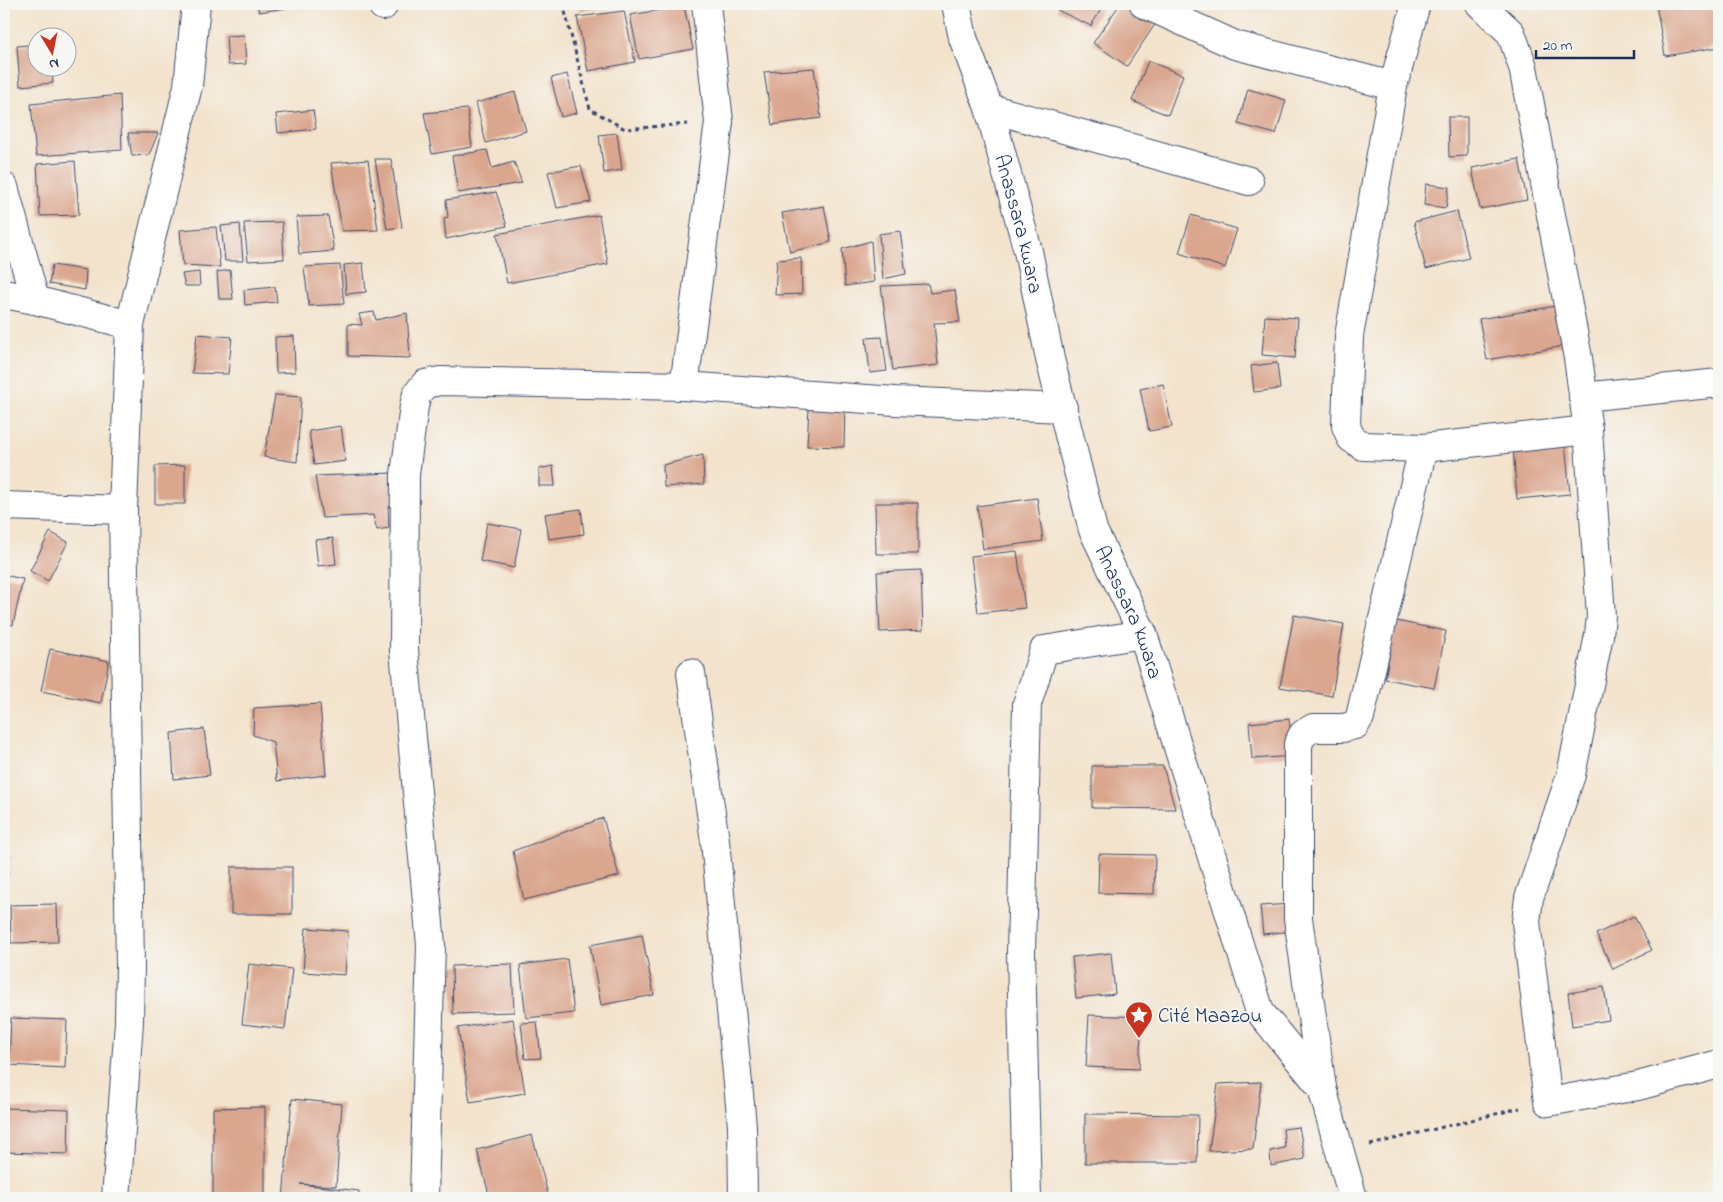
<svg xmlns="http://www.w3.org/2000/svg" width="1723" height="1202" font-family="'Indie Flower',sans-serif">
	<rect width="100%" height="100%" fill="#f6f6f2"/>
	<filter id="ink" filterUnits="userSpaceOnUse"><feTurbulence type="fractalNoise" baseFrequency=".02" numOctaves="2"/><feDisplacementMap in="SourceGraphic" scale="10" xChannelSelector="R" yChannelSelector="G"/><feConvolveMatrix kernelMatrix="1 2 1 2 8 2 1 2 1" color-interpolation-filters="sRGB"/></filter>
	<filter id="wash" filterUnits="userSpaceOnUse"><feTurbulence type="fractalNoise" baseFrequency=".0096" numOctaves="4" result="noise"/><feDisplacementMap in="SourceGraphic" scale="20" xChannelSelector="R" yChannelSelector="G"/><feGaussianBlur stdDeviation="1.12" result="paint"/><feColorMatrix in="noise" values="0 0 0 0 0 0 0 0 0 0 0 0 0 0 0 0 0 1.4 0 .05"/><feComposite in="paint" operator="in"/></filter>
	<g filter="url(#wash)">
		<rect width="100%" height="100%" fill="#f3e3cc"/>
		<g id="blocks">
			<g fill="#daa68e">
				<path d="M257,4H299L300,6L259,12Z"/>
				<path d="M579,4H610V7L580,10Z"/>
				<path d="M631,4H651V5L631,7Z"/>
				<path d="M1062,4H1104L1091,26L1057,10Z"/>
				<path d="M1120,4H1133L1158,20L1127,66L1093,43Z"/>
				<path d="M1656,4H1719V47L1665,56Z"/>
				<path d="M684,6L693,49L639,59L630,15Z"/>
				<path d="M624,11L635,62L588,71L577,17Z"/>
				<path d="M244,35L246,64L228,65L226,36Z"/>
				<path d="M38,44V68H52L53,83L20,86L17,46Z"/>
				<path d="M1148,61L1183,75L1168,115L1132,101Z"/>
				<path d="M814,68L821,118L772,125L764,72Z"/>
				<path d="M567,74L577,113L561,117L551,78Z"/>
				<path d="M1248,89L1286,100L1276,134L1238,124Z"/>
				<path d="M515,92L526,131L486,143L476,103Z"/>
				<path d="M120,95L122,150L36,156L31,104Z"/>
				<path d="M467,109L472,147L432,154L424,113Z"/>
				<path d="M313,110L316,129L278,133L276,114Z"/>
				<path d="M1448,117H1467V156L1449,157Z"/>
				<path d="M128,133H158L149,155L132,156Z"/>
				<path d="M617,133L622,170L604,173L599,135Z"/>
				<path d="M487,150L492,168L514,162L522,183L458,193L452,156Z"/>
				<path d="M375,159H391L402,227L387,229Z"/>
				<path d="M1519,159L1527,200L1480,209L1472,168Z"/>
				<path d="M368,160L378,230L342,231L331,163Z"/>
				<path d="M75,161L79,215L40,216L37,164Z"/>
				<path d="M581,166L591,202L557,208L548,172Z"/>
				<path d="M1426,184L1449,187L1446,208L1424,205Z"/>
				<path d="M496,192L507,226L446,239L444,218L448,217L446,200Z"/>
				<path d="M824,206L831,242L790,252L782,213Z"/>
				<path d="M1457,211L1469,258L1426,269L1414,222Z"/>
				<path d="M599,215L608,264L507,283L497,234Z"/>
				<path d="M1191,215L1237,229L1225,268L1179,253Z"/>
				<path d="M328,216L334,251L299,254L296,217Z"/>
				<path d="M282,222L284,259L248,261L244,223Z"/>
				<path d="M240,224L243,261H225L221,226Z"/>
				<path d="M216,227L220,267L183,265L180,230Z"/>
				<path d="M900,231L906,274L883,279L879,234Z"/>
				<path d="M871,241L874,282L845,286L842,249Z"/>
				<path d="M801,258L802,294L775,295L777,260Z"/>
				<path d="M363,263L366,292L346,294L344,265Z"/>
				<path d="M52,265L86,270L85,290L49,284Z"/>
				<path d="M340,265L344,304L309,306L304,267Z"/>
				<path d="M230,270L233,299H219L217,272Z"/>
				<path d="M199,272L200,286H185L182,274Z"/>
				<path d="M928,284L930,293L955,290L960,322L934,323L938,365L893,370L881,286Z"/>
				<path d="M275,287L277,302L245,305L244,290Z"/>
				<path d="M1562,305L1569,345L1487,360L1479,319Z"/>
				<path d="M374,312L376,320L407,313L410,358L348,356V324L362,325L359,314Z"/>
				<path d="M1265,316L1298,318L1295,358L1262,355Z"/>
				<path d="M197,334L232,337L228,374L192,373Z"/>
				<path d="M294,336L295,372L276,373L275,337Z"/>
				<path d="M882,337L887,371L870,373L866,338Z"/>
				<path d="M1277,363L1280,389L1254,392L1251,366Z"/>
				<path d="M1163,384L1172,427L1149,431L1140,389Z"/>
				<path d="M275,395L301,397L297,462L264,457Z"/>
				<path d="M809,407L845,408L844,447L807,446Z"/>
				<path d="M341,426L346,461L314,465L309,431Z"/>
				<path d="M1565,442L1570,494L1517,499L1513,447Z"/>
				<path d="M703,455L704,484L664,487L663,465Z"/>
				<path d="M185,465V504H155V466Z"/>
				<path d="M553,466L555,486H539V469Z"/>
				<path d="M393,473L397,505L388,507L389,528L377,530L373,515L322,518L315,476Z"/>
				<path d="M1037,498L1043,541L983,549L977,506Z"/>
				<path d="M875,503H918V554H876Z"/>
				<path d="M581,509L584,534L549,539L545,514Z"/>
				<path d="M487,523L521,529L514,568L480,561Z"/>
				<path d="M50,532L68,542L48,581L30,571Z"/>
				<path d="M333,538L336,564L318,566L315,540Z"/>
				<path d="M1017,551L1025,608L978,613L971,556Z"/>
				<path d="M921,570L923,630L880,632L877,572Z"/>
				<path d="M4,575L23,579L13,625L4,623Z"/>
				<path d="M1294,615L1344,624L1332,696L1280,687Z"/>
				<path d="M1396,621L1446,631L1434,688L1385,679Z"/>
				<path d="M50,649L109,661L101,703L41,691Z"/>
				<path d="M320,704L326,775L277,781L273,742L253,735L254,708Z"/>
				<path d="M1289,719L1293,756L1252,759L1249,723Z"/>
				<path d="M204,729L210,775L174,779L171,733Z"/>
				<path d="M1092,766H1163L1175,809L1092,808Z"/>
				<path d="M603,818L619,876L524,900L513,851Z"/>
				<path d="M4,854L10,855L6,893H4Z"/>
				<path d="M1099,854L1155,855L1154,894L1098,893Z"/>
				<rect x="231" y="867" width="61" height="47"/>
				<path d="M57,904L58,942L11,943L10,905Z"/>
				<path d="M1291,904L1294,931L1263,934L1260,906Z"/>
				<path d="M1634,916L1652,950L1613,969L1596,934Z"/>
				<path d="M306,928L348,931L345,975L303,972Z"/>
				<path d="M642,935L654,995L601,1005L590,945Z"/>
				<path d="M1111,953L1115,994L1076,998L1072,957Z"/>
				<path d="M567,959L574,1013L526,1018L520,965Z"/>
				<path d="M249,964L292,969L285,1029L242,1024Z"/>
				<path d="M512,964L514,1012L453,1014L452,966Z"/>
				<path d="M1604,987L1609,1020L1572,1026L1568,993Z"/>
				<path d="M1089,1015L1142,1017L1139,1069L1086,1067Z"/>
				<path d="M11,1018L67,1020L65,1068L9,1065Z"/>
				<path d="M513,1019L525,1093L470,1102L458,1028Z"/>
				<path d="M537,1022L541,1058L525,1059L521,1023Z"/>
				<path d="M1261,1082L1253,1149L1209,1151L1218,1084Z"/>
				<path d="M292,1099L342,1104L336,1186L300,1184L359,1191V1198H283Z"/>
				<path d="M265,1107V1198H213V1108Z"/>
				<path d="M4,1108L69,1110L68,1154L4,1152Z"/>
				<path d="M1085,1114L1198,1115L1197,1163H1085Z"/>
				<path d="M1299,1127L1305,1159L1271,1166L1270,1151L1285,1148L1283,1129Z"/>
				<path d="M532,1135L549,1198H490L477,1150Z"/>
			</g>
		</g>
	</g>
	<g filter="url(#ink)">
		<use href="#blocks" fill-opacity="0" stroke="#3b4a6e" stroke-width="1"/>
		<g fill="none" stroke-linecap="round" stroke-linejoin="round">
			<g stroke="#3b4a6e" stroke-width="30">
				<g id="street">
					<path id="s1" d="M956,4L963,38L989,108L1028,251L1050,359L1093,530L1143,634L1260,1012L1322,1088L1353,1198"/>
					<path d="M1144,4L1235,45L1393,86"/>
					<path d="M1416,4L1393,86L1349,336L1346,426L1351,438L1363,446L1423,448L1588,430"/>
					<path d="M1480,4L1511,33L1523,67L1578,358L1588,430L1601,616L1599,635L1571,775L1529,898L1526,922L1548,1102L1638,1086L1719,1064"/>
					<path d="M383,6V4"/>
					<path d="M989,108L1249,181"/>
					<path d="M4,187L35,300"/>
					<path d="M4,294L35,300L130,325"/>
					<path d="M684,386L719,122L706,4"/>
					<path d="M1583,397L1719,383"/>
					<path d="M4,506L123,510"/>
					<path d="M691,673L715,841L742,1126L743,1198"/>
					<path d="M1322,1088L1298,918V744L1303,734L1313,728H1343L1355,725L1360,717L1423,448"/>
					<path d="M116,1198L129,1022L130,966L123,510L130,325L188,86L196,4"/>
					<path d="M424,1198L431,945L404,650L405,474L414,406L417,394L425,384L440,381L684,386L895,401L1063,408"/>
					<path d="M1027,1198L1021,953L1027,704L1044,650L1143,634"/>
				</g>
			</g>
			<g stroke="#3b4a6e" stroke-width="3" stroke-dasharray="4 4" stroke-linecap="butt">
				<path d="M563,4L590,109L625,129L688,124"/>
				<path d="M1370,1145L1520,1108"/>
			</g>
			<use href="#street" stroke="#fff" stroke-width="28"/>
		</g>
	</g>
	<defs>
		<g id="sight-pin" transform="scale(1.4375)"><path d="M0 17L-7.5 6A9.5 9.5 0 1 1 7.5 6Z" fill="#c8321e" stroke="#f6f6f2"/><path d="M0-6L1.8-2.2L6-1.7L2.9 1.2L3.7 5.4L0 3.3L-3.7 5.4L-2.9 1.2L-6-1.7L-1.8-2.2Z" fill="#fff"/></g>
	</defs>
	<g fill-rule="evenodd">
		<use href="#sight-pin" x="1139" y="1015"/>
	</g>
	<g text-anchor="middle" stroke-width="4" stroke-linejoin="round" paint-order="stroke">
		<g font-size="21" fill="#1b2f5e" stroke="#f6f6f2">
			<text dy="7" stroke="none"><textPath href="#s1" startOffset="229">Anassara kwara</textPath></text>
			<text dy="7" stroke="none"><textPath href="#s1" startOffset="634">Anassara kwara</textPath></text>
		</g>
		<g font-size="21" fill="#1b2f5e" stroke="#f6f6f2" text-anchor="start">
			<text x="1158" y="1022">Cité Maazou</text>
		</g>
	</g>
	<rect width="1723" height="1202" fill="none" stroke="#f6f6f2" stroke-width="20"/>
	<g transform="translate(52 52) rotate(170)"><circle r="24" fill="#f6f6f2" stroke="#9ea6b7"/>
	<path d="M0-4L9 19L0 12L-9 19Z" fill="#c8321e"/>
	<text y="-8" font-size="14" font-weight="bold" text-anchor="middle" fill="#1b2f5e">N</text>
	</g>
	<path d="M1536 50v8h98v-8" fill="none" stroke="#1b2f5e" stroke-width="2.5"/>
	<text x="1543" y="50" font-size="15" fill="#1b2f5e" stroke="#f6f6f2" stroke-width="4" paint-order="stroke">20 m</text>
</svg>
